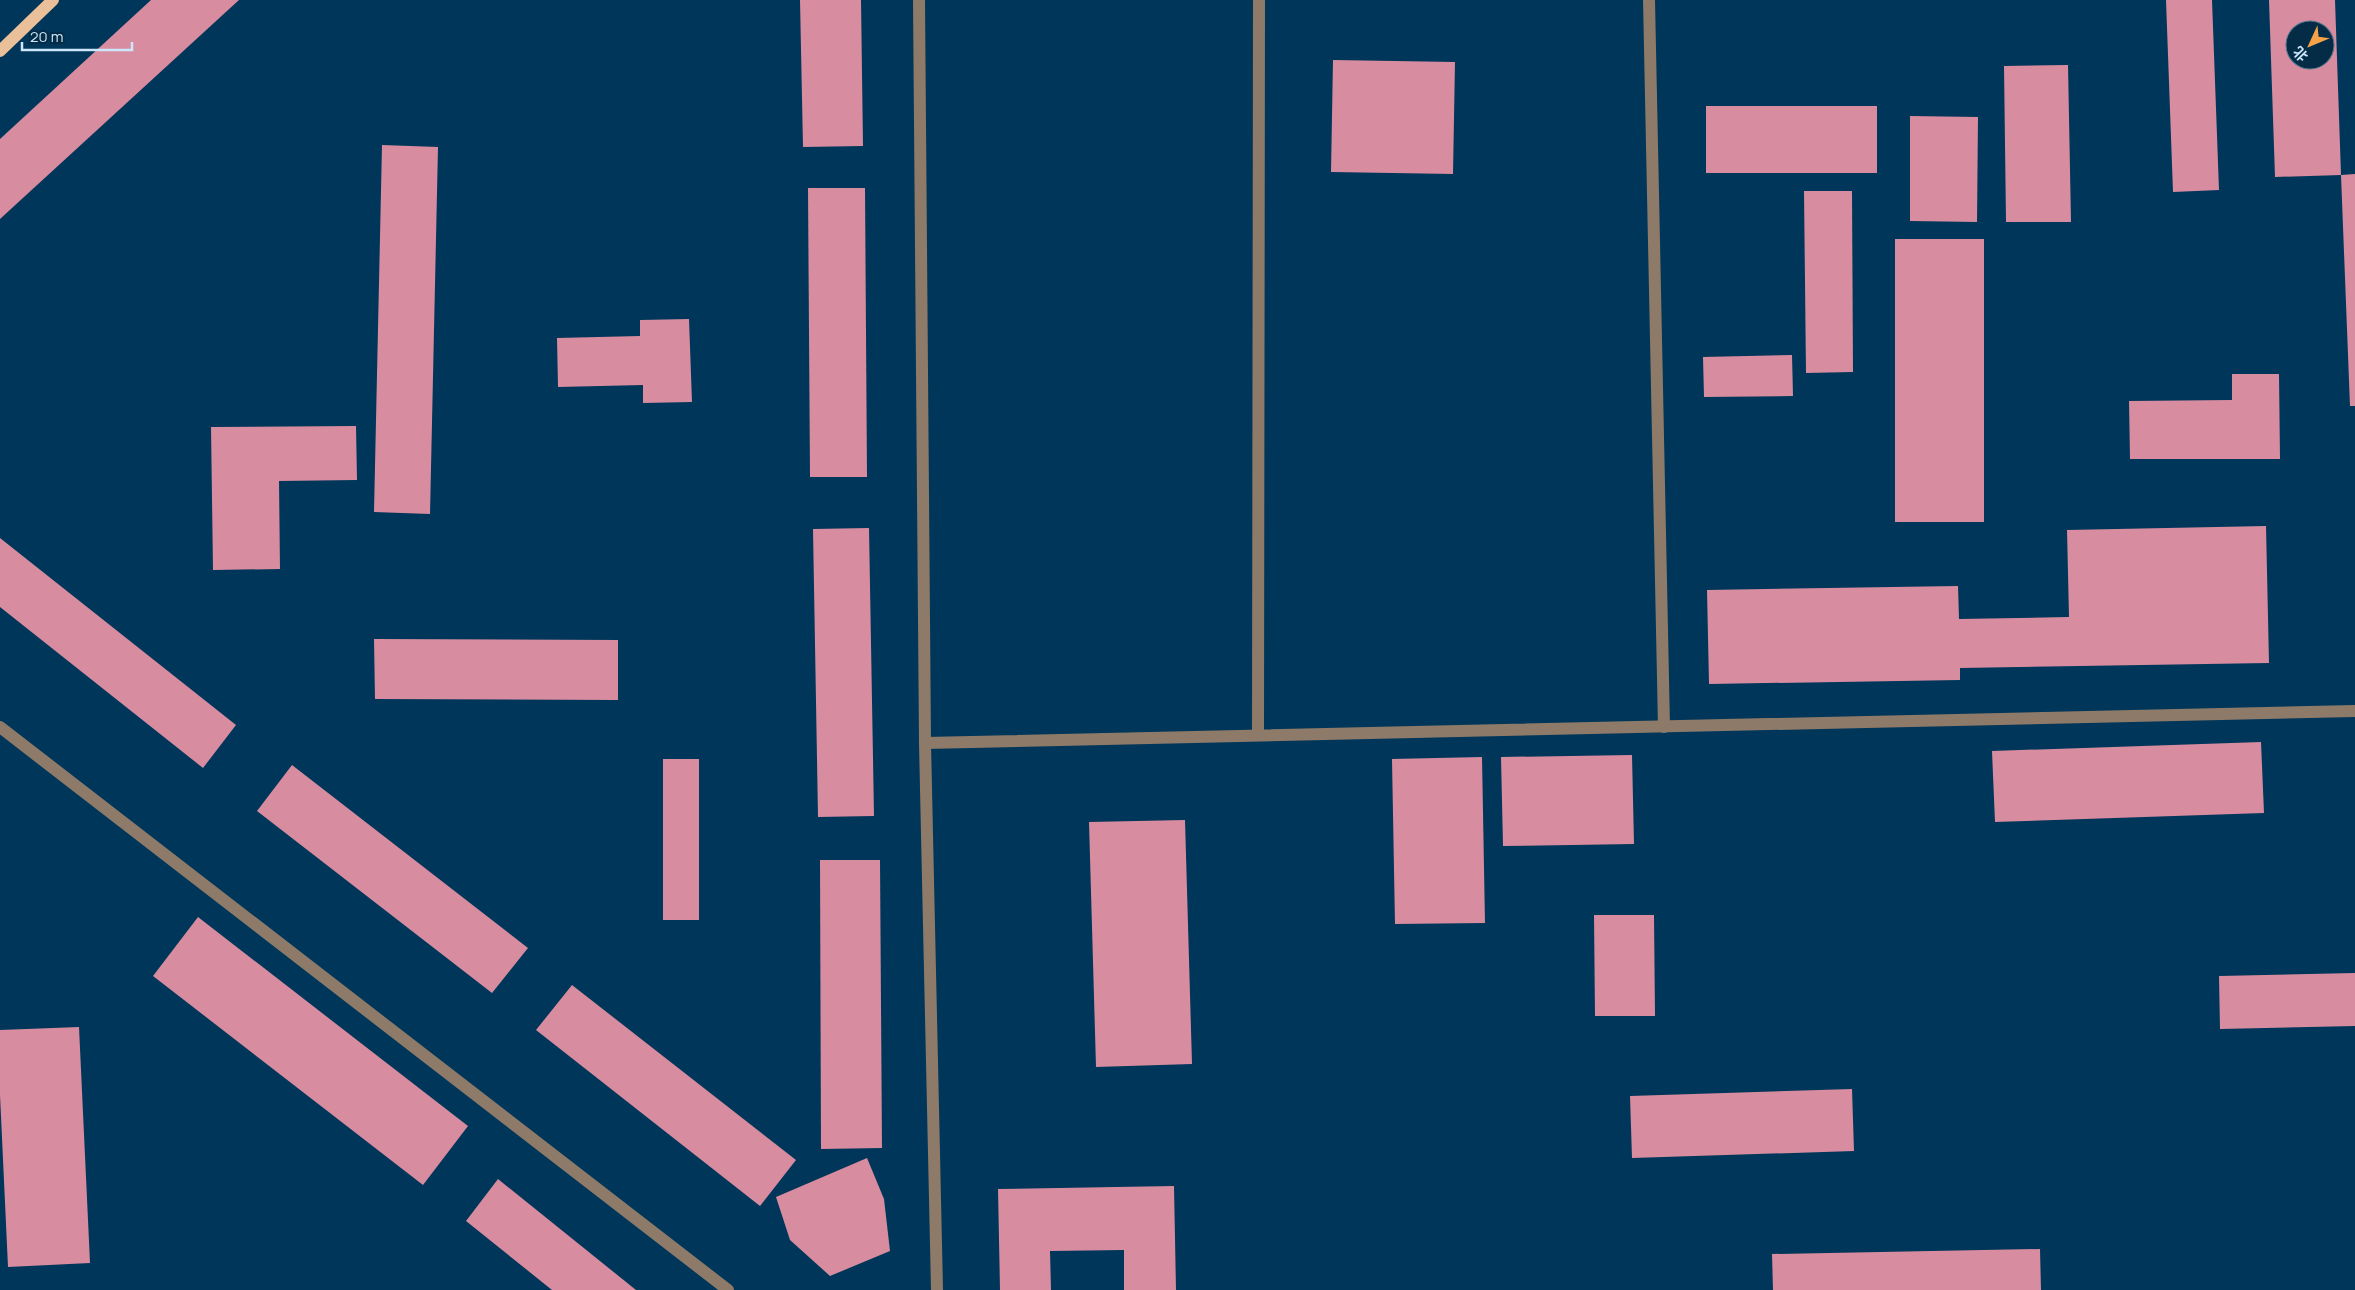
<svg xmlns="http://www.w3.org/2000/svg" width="2355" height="1290" font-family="Manrope,'Noto Sans SC',sans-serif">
	<rect width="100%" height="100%" fill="#003659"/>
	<g fill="#d88c9f" fill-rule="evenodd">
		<path d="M151,0H239L0,219V139Z"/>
		<path d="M800,0H861L863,146L803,147Z"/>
		<path d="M2166,0H2212L2219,190L2173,192Z"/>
		<path d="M2269,0H2335L2341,175L2275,177ZM2295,30H2325V60H2295Z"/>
		<path d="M1333,60L1455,62L1453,174L1331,172Z"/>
		<path d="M2068,65L2071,222H2006L2004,66Z"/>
		<rect x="1706" y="106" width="171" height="67"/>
		<path d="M1910,116L1978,117L1977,222L1910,221Z"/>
		<path d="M382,145L438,147L430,514L374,512Z"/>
		<path d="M2355,174V406H2350L2341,175Z"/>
		<path d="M808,188H865L867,477H810Z"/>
		<path d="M1804,191H1852L1853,372L1806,373Z"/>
		<rect x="1895" y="239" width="89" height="283"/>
		<path d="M689,319L692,402L643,403V385L558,387L557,338L640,336V320Z"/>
		<path d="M1792,355L1793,396L1704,397L1703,357Z"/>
		<path d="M2232,374H2279L2280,459H2130L2129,401L2232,400Z"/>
		<path d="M356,426L357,480L279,481L280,569L213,570L211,427Z"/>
		<path d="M2266,526L2269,663L1960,668V680L1709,684L1707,590L1958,586L1959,619L2069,617L2067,530Z"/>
		<path d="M869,528L874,816L818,817L813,529Z"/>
		<path d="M0,538L236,725L203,768L0,607Z"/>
		<path d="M374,639L618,640V700L375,699Z"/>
		<path d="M2261,742L2264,813L1995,822L1992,751Z"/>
		<path d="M1632,755L1634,844L1503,846L1501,757Z"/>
		<path d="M1482,757L1485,923L1395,924L1392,759Z"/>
		<rect x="663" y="759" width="36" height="161"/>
		<path d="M292,765L528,948L492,993L257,811Z"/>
		<path d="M1185,820L1192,1064L1096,1067L1089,822Z"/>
		<path d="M820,860H880L882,1148L821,1149Z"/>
		<path d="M1594,915H1654L1655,1016H1595Z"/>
		<path d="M198,917L468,1126L423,1185L153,976Z"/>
		<path d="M2355,973V1026L2220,1029L2219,976Z"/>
		<path d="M572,985L796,1160L760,1206L536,1030Z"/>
		<path d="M79,1027L90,1263L8,1267L0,1095V1030Z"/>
		<path d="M1852,1089L1854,1151L1632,1158L1630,1096Z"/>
		<path d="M867,1158L884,1199L890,1251L830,1276L790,1240L776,1197Z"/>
		<path d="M498,1179L636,1290H552L466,1221Z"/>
		<path d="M1174,1186L1176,1290H1124V1250L1050,1251L1051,1290H1000L998,1189Z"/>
		<path d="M2040,1249L2041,1290H1773L1772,1254Z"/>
	</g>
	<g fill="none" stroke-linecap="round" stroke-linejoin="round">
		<g stroke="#8e7a68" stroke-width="12">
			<path d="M919,0L925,743L937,1290"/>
			<path d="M1649,0L1664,727"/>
			<path d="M0,727L728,1290"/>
			<path d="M1258,735L1259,0"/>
			<path d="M925,743L2355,711"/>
		</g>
		<path stroke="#e9c09a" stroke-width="12" d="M0,51L53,0"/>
	</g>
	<g transform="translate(2310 45) rotate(226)"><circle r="24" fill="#042c46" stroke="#54768f"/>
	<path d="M0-4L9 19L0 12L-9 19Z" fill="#f7a248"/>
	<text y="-8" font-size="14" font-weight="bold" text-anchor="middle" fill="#cde6fc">北</text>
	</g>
	<path d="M22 42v8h110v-8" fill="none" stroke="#cde6fc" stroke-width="2.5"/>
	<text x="30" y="42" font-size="15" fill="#cde6fc" stroke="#042c46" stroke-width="4" paint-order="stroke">20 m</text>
</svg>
